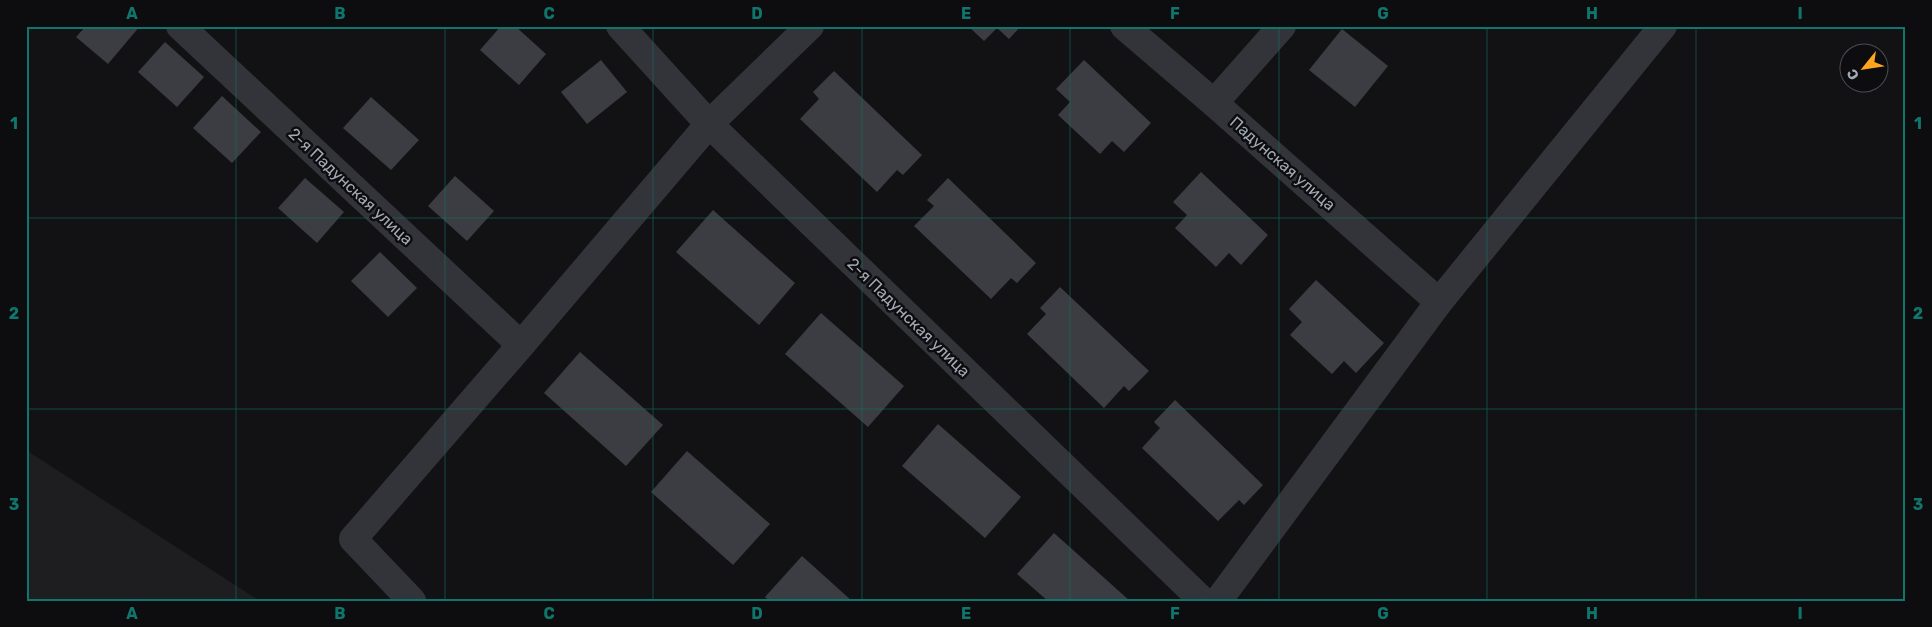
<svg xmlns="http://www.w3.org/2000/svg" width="1932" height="627" font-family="Rubik,sans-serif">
	<rect width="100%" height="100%" fill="#121214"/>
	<path fill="#1e1e21" d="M26,450L260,601H26Z"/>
	<g fill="#3c3d42">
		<path d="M86,26H140L108,64L76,37Z"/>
		<path d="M501,26H515L546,54L519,85L480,50Z"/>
		<path d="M968,26H1021L1009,39L997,28L984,41Z"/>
		<path d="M1342,29L1388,66L1355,107L1309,70Z"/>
		<path d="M165,42L204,77L177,107L138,72Z"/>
		<path d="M601,60L627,92L587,124L561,92Z"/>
		<path d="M1084,60L1151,123L1124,152L1112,141L1100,154L1058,115L1070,102L1056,89Z"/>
		<path d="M834,71L922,155L903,175L897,170L877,192L800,119L819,99L813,92Z"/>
		<path d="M222,96L261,132L232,163L193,128Z"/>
		<path d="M371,97L419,140L391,170L343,128Z"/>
		<path d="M1201,172L1268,235L1241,265L1229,253L1216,267L1175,228L1187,215L1173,202Z"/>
		<path d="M455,176L494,211L467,241L428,206Z"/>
		<path d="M305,178L344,212L317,243L278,208Z"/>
		<path d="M948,178L1036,263L1017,283L1011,278L991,299L914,226L934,206L927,200Z"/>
		<path d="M713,210L795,283L759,325L676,252Z"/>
		<path d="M380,252L417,288L388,317L351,281Z"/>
		<path d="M1316,280L1384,343L1356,373L1344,361L1332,374L1290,335L1302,322L1289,309Z"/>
		<path d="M1060,287L1149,371L1129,391L1124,386L1104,408L1027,334L1046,314L1040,308Z"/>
		<path d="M821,313L904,386L868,427L785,354Z"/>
		<path d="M580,352L663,425L626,466L544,393Z"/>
		<path d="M1175,400L1263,485L1244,505L1239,500L1218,521L1142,448L1160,428L1154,422Z"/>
		<path d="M938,424L1021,497L985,538L902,466Z"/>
		<path d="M687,451L770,524L733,565L651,492Z"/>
		<path d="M1054,533L1130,601H1048L1017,574Z"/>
		<path d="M802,556L852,601H769L765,597Z"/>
	</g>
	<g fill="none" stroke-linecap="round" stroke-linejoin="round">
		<g stroke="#33343a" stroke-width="28">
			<path d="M180,26L521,345"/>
			<path d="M620,26L709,124L1203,601"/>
			<path d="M1124,26L1214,103L1439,302"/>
			<path d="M1214,103L1282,26"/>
			<path d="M412,601L353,539L521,345L709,124L810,26"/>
			<path d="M1218,601L1439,302L1663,26"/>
		</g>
	</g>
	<path fill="none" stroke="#0f766e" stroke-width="1" stroke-opacity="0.55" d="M236,26V601M445,26V601M653,26V601M862,26V601M1070,26V601M1279,26V601M1487,26V601M1696,26V601M26,218H1906M26,409H1906"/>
	<g text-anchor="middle" stroke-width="5" stroke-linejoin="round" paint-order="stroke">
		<g font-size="16" fill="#a2aab6" stroke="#0d0d0f">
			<text transform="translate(1283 163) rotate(41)" y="6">Падунская улица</text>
			<text transform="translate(351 186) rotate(43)" y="6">2-я Падунская улица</text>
			<text transform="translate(909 317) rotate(44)" y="6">2-я Падунская улица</text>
		</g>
	</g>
	<rect width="1932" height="627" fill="none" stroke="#0d0d0f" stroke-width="55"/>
	<g transform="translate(1864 68) rotate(240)"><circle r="24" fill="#0d0d0f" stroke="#494c52"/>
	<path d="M0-4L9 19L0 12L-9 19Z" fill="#ffa520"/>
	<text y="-8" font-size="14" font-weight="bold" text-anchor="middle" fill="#a2aab6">С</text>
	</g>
	<rect x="28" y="28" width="1876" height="572" fill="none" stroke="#0f766e" stroke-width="2"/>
	<g font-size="16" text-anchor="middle" font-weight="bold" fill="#0f766e">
		<text x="132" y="19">A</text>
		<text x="340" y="19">B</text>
		<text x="549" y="19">C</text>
		<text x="757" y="19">D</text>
		<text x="966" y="19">E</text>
		<text x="1175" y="19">F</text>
		<text x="1383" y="19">G</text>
		<text x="1592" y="19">H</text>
		<text x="1800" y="19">I</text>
		<text x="14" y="129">1</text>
		<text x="1918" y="129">1</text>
		<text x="14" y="319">2</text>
		<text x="1918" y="319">2</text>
		<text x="14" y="510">3</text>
		<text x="1918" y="510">3</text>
		<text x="132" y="619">A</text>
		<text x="340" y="619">B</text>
		<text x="549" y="619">C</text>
		<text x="757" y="619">D</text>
		<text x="966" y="619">E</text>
		<text x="1175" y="619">F</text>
		<text x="1383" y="619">G</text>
		<text x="1592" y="619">H</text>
		<text x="1800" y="619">I</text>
	</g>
</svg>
